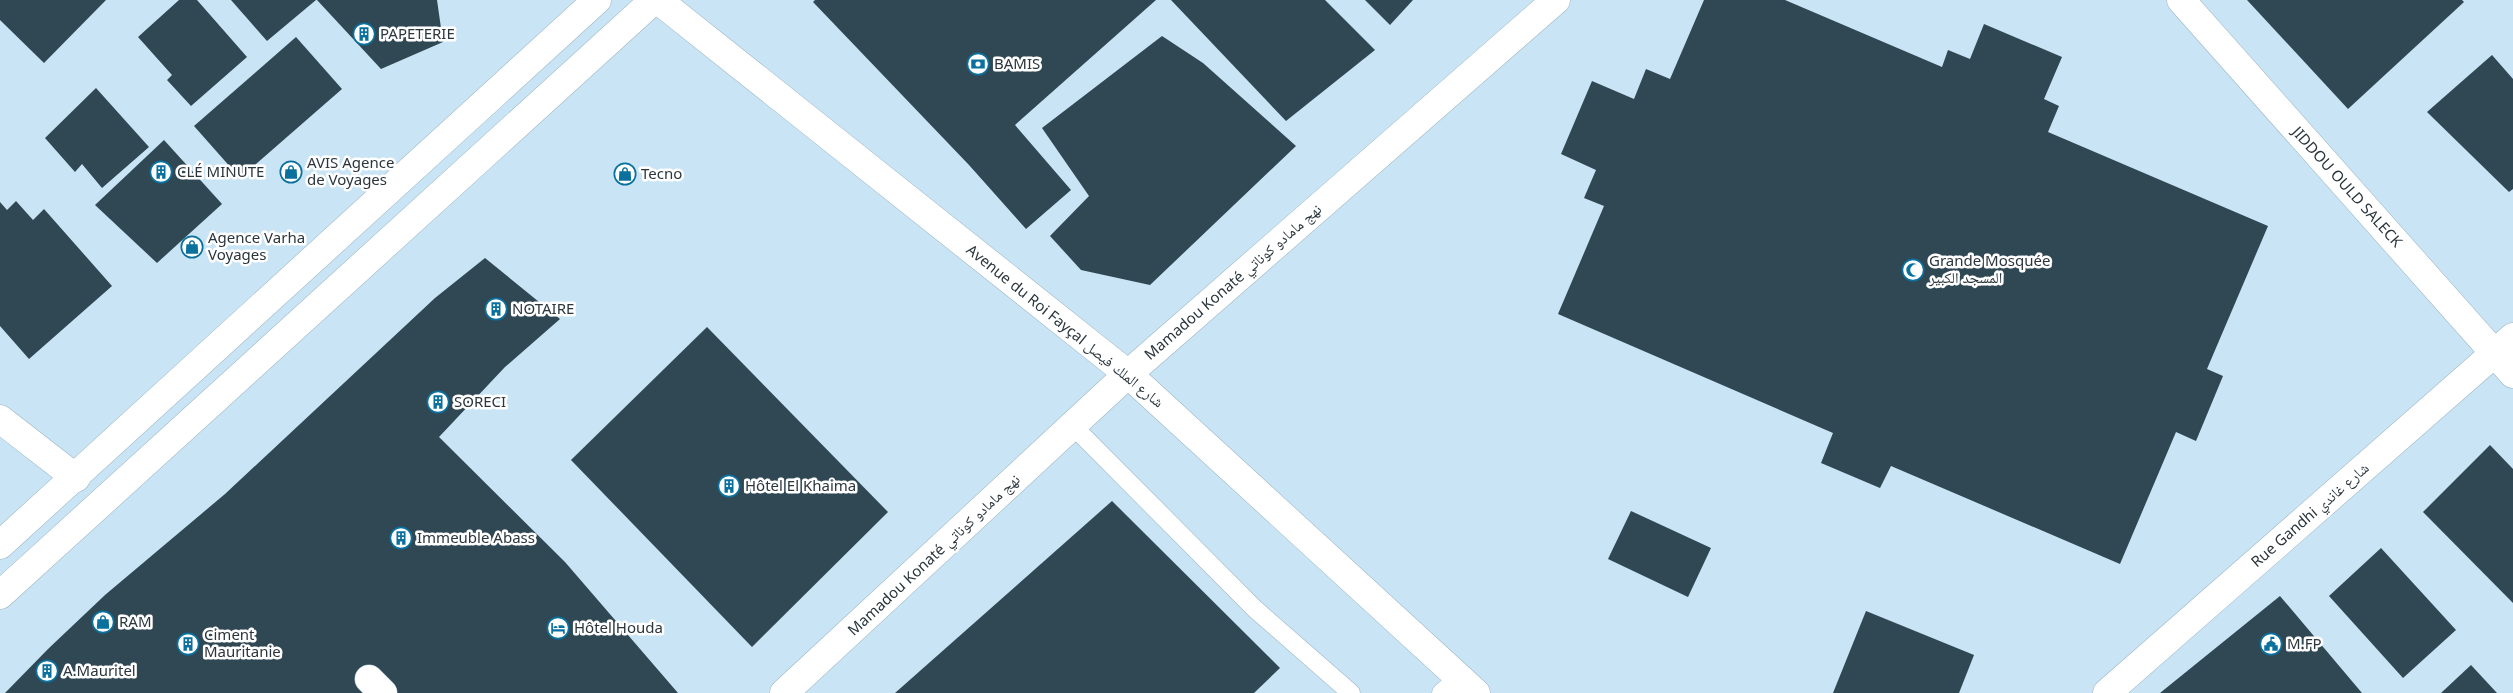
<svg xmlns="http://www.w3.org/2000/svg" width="2513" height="693" font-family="'Noto Sans','Noto Naskh Arabic',sans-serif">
	<rect width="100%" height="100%" fill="#c9e4f5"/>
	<g fill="#304754">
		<path d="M0,0H106L44,63L0,20Z"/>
		<path d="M179,0H197L247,57L191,106L167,80L172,75L138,37Z"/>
		<path d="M231,0H316L267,41Z"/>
		<path d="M317,0H437L443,42L381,69Z"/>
		<path d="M815,0H1156L1015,125L1071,190L1026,229L969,165L813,2Z"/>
		<path d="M1171,0H1325L1375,50L1286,121Z"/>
		<path d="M1365,0H1413L1390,25Z"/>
		<path d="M1704,0H1785L1942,67L1948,50L1970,59L1984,24L2062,57L2044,99L2059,106L2048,132L2268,226L2207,369L2223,376L2196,441L2176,432L2120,564L1891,466L1880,488L1821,463L1833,433L1558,314L1604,206L1584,198L1596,170L1561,154L1592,81L1634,99L1646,69L1670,79Z"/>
		<path d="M2247,0H2462L2464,2L2348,109Z"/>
		<path d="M1162,36L1203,63L1296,146L1150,285L1081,270L1050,236L1089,196L1042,128Z"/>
		<path d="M296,37L342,89L240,178L194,126Z"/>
		<path d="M2492,55L2513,79V189L2509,192L2427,112Z"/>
		<path d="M96,88L149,147L102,188L82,164L75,172L45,138Z"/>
		<path d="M164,140L222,204L157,263L95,205Z"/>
		<path d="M16,201L33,220L44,209L112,286L29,359L0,326V202L7,210Z"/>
		<path d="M485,258L560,319L505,367L439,437L565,562L678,693H5L48,649L105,595L225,494L435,298Z"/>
		<path d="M707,327L888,512L752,647L571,460Z"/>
		<path d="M2490,445L2513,469V603L2423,512Z"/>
		<path d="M1112,501L1280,668L1254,693H895Z"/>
		<path d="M1631,511L1711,548L1688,597L1608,559Z"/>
		<path d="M2381,548L2456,630L2403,678L2329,596Z"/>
		<path d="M2280,596L2362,693H2160Z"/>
		<path d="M1866,611L1974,655L1959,693H1833Z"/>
		<path d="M2471,665L2497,693H2441Z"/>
	</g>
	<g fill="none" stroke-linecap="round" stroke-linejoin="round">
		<g stroke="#9cb5c6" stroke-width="19">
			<g id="lane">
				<path d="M1073,426L1255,609L1351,693"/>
				<path d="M1441,693L1459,677"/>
			</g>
		</g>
		<g stroke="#9cb5c6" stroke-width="29">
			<g id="street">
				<path d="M2181,0L2513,374"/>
				<path d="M0,419L76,478"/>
				<path d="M369,679L383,693"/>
				<path d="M784,693L1128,374L1556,0"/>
				<path d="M2107,693L2513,337"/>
			</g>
		</g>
		<g stroke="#9cb5c6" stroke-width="29">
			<g id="secondary">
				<path d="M658,0L1128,374L1476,693"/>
				<path d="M0,545L597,0"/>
				<path d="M0,595L654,0"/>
			</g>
		</g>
		<use href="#lane" stroke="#fff" stroke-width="18"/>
		<use href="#street" stroke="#fff" stroke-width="28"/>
		<use href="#secondary" stroke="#fff" stroke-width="28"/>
	</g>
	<defs>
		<g id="building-ring" transform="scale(1.125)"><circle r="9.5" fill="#fff" stroke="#0a709d" stroke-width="1.5"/><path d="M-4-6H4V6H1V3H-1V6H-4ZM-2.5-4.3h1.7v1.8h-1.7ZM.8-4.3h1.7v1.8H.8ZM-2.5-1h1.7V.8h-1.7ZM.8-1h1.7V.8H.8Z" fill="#0a709d"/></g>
		<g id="bank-ring" transform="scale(1.125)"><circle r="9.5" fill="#fff" stroke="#0a709d" stroke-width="1.5"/><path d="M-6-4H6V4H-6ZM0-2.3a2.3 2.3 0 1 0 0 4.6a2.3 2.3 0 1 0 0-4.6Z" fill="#0a709d"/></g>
		<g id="shop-ring" transform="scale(1.125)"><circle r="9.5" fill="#fff" stroke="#0a709d" stroke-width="1.5"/><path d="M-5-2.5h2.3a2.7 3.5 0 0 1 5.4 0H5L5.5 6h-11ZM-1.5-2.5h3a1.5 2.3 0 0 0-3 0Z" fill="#0a709d"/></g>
		<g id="mosque-ring" transform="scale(1.125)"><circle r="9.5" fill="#fff" stroke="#0a709d" stroke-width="1.5"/><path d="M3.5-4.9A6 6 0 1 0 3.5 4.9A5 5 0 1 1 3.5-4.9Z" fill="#0a709d"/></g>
		<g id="hotel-ring" transform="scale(1.125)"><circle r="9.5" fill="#fff" stroke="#0a709d" stroke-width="1.5"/><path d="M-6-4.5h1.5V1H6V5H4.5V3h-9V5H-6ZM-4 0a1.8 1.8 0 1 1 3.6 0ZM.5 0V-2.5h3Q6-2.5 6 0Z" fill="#0a709d"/></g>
		<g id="civic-ring" transform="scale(1.125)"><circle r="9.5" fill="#fff" stroke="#0a709d" stroke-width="1.5"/><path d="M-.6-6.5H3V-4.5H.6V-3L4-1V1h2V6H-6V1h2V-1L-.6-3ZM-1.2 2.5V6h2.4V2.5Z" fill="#0a709d"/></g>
	</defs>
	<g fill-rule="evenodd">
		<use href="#building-ring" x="364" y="34"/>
		<use href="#bank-ring" x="978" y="64"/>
		<use href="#building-ring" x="161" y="172"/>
		<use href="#shop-ring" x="291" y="172"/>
		<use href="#shop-ring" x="625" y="174"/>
		<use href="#shop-ring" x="192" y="247"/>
		<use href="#mosque-ring" x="1913" y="270"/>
		<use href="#building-ring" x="496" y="309"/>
		<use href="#building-ring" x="438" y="402"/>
		<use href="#building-ring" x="729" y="486"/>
		<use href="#building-ring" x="401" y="538"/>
		<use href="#shop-ring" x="103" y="622"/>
		<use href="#hotel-ring" x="558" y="628"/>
		<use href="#building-ring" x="188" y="644"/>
		<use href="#civic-ring" x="2271" y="644"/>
		<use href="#building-ring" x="47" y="671"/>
	</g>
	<g text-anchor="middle" stroke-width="5" stroke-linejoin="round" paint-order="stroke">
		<g font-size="15" fill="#2b363c" stroke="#fff" text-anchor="start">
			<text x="380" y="39">PAPETERIE</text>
			<text x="994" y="69">BAMIS</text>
			<text x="307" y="168">AVIS Agence<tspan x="307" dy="17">de Voyages</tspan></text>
			<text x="177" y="177">CLÉ MINUTE</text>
			<text x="641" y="179">Tecno</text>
			<text x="208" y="243">Agence Varha<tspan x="208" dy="17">Voyages</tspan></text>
			<text x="1929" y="266">Grande Mosquée<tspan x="1929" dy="17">المسجد الكبير</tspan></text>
			<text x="512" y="314">NOTAIRE</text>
			<text x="454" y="407">SORECI</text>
			<text x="745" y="491">Hôtel El Khaima</text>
			<text x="417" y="543">Immeuble Abass</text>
			<text x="119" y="627">RAM</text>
			<text x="574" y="633">Hôtel Houda</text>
			<text x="204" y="640">Ciment<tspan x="204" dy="17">Mauritanie</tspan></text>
			<text x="2287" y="649">M.FP</text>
			<text x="63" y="676">A.Mauritel</text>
		</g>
		<g font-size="15" fill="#2b363c" stroke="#fff">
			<text transform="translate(2347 187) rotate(48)" y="5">JIDDOU OULD SALECK</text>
			<text transform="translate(1233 282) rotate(-41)" y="5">Mamadou Konaté نهج مامادو كوناتي</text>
			<text transform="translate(1065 326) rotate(39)" y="5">Avenue du Roi Fayçal شارع الملك فيصل</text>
			<text transform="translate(2310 515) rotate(-41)" y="5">Rue Gandhi شارع غاندي</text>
			<text transform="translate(934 555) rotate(-43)" y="5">Mamadou Konaté نهج مامادو كوناتي</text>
		</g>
	</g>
</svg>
